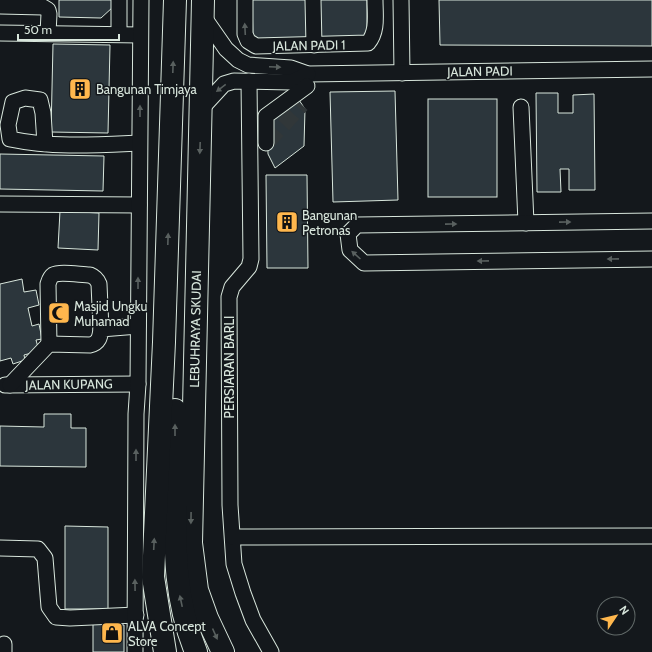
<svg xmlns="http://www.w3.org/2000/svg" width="652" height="652" font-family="Cabin,sans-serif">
	<rect width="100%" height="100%" fill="#14181c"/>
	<g fill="#2c363c" stroke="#d8e6dc">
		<path d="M59,0H113V7L101,18L59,17Z"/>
		<path d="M252,0H306L307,41L253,42Z"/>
		<path d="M317,0H367V42L318,43Z"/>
		<path d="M439,0H652V46L440,45Z"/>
		<path d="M53,44L110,45L108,133L51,132Z"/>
		<path d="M395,91L398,200L333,202L330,92Z"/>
		<path d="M536,93H558V113H573V95L594,94L595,190H569V169H560L561,192H537Z"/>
		<path d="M297,97L305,109L304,146L275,168L268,154L267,118Z"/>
		<rect x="428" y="99" width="69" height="98"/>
		<path d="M0,154L104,156L103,191L0,189Z"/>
		<path d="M266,175H307L308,268H267Z"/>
		<path d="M60,211L99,213L98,250L58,248Z"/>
		<path d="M22,279L24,292L36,290L39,305L28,308L32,326L39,324L42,339L36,340L39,351L24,355L25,360L13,364L11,358L0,361V284Z"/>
		<path d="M44,414H71V428H86V467L0,466V426L44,427Z"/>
		<path d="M65,526L108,527V609H65Z"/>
		<path d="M93,624L124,625V652H93Z"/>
	</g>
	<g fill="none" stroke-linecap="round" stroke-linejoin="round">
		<path stroke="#313739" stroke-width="15" stroke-dasharray="15 8" stroke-linecap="butt" d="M268,142L302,105"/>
		<g stroke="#d8e6dc" stroke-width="17">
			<g id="minor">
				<path d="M119,0V34"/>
				<path d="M245,0V34L248,41L256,46L368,43C378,31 375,15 375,0"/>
				<path d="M313,0L314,45"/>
				<path d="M401,0L402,73"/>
				<path d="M0,6L43,7L48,10L49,14L48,33"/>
				<path d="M203,16L226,49L238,60L248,65L291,68L308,74L652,69"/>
				<path d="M0,33L140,35"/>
				<path d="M249,81L251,259L249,267L232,287L229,297L230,505L234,564L243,593L253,620L271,652"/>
				<path d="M521,107L526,223"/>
				<path d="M201,109L224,84L234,81L292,82L308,74"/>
				<path d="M266,143V116L307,86"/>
				<path d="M45,144L43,113L40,100L25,98L13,102L8,125L10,139C53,148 96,145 139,143"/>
				<path d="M0,204L139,205"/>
				<path d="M652,221L357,225L348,234L350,250L364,263L652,259"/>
				<path d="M49,344L48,284C49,281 50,277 53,275C60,271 81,275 90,275C95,277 97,279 99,284L101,329"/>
				<path d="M5,385L138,384"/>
				<path d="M10,385L49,344L90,345C99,343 100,337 101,329L138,326"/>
				<path d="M233,537L652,536"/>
				<path d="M0,548L38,549L45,558L49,607L56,617L70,618L136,615"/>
				<path d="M4,652V644"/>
				<path d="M135,652L136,414L138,384L141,0"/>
			</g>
		</g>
		<g stroke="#d8e6dc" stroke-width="24">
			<g id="highway">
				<path d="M203,0L191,543L197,590L207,618L223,652"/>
				<path d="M175,410C175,440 175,469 175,499C175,553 175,601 196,652"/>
				<path d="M165,652L153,577L164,342L175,0"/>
			</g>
		</g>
		<use href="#minor" stroke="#14181c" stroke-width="15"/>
		<use href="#highway" stroke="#14181c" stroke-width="22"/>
	</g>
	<defs><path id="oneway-solid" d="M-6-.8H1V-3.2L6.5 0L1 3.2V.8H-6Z"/></defs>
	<g fill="#59605f">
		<use href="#oneway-solid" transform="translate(245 29) rotate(-93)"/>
		<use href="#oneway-solid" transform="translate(173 67) rotate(-88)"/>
		<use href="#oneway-solid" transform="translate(275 67) rotate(2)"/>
		<use href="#oneway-solid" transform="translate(221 88) rotate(142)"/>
		<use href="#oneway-solid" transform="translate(140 111) rotate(-90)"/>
		<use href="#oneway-solid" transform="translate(200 148) rotate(92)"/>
		<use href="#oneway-solid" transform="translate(565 222) rotate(-1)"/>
		<use href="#oneway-solid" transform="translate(451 224) rotate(-1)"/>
		<use href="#oneway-solid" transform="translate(168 239) rotate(-88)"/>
		<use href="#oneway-solid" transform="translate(356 255) rotate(-138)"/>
		<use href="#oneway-solid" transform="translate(613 259) rotate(179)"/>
		<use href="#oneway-solid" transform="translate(483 261) rotate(179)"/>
		<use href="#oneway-solid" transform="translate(138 283) rotate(-90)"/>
		<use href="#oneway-solid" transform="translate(175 430) rotate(-90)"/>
		<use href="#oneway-solid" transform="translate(136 455) rotate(-90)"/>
		<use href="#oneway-solid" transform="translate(191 518) rotate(91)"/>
		<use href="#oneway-solid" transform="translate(154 544) rotate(-87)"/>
		<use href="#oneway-solid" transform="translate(135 585) rotate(-91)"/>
		<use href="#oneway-solid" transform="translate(181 601) rotate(-102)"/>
		<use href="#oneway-solid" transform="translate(215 634) rotate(66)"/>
	</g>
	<defs>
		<g id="building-square" transform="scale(1.15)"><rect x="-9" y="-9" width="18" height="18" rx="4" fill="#ffb74d" stroke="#14181c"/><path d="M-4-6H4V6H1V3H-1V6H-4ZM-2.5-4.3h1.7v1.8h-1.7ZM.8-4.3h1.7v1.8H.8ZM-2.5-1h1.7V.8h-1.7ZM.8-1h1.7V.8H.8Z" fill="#111"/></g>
		<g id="mosque-square" transform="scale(1.15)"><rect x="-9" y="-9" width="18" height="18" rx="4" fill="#ffb74d" stroke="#14181c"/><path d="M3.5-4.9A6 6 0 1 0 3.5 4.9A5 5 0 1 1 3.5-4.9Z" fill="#111"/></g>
		<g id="shop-square" transform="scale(1.15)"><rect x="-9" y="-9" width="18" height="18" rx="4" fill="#ffb74d" stroke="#14181c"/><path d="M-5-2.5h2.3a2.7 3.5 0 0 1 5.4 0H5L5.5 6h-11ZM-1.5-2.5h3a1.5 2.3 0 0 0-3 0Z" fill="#111"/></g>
	</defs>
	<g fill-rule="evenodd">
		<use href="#building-square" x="80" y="89"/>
		<use href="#building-square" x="287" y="222"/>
		<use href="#mosque-square" x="59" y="313"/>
		<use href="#shop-square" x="112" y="633"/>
	</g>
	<g text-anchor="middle" stroke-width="3" stroke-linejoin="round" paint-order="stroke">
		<g font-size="13" fill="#d8e6dc" stroke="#14181c">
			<text transform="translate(309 45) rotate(-1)" y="5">JALAN PADI 1</text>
			<text transform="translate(480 71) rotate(-1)" y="5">JALAN PADI</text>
			<text transform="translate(195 329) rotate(-89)" y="5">LEBUHRAYA SKUDAI</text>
			<text transform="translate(229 367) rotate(-90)" y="5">PERSIARAN BARLI</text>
			<text transform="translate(69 384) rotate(-1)" y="5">JALAN KUPANG</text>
		</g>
		<g font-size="13" fill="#d8e6dc" stroke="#14181c" text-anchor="start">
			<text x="96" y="94">Bangunan Timjaya</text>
			<text x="302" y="220">Bangunan<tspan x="302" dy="15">Petronas</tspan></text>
			<text x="74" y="311">Masjid Ungku<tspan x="74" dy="15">Muhamad</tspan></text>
			<text x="128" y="631">ALVA Concept<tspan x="128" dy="15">Store</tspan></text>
		</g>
	</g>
	<g transform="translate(616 616) rotate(55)"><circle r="19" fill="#14181c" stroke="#626a69"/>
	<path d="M0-3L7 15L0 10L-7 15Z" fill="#ffb74d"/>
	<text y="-6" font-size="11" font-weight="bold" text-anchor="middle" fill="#d8e6dc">N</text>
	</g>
	<path d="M18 34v6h101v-6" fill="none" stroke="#d8e6dc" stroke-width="2"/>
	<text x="24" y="34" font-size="12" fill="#d8e6dc" stroke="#14181c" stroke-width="3" paint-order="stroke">50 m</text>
</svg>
